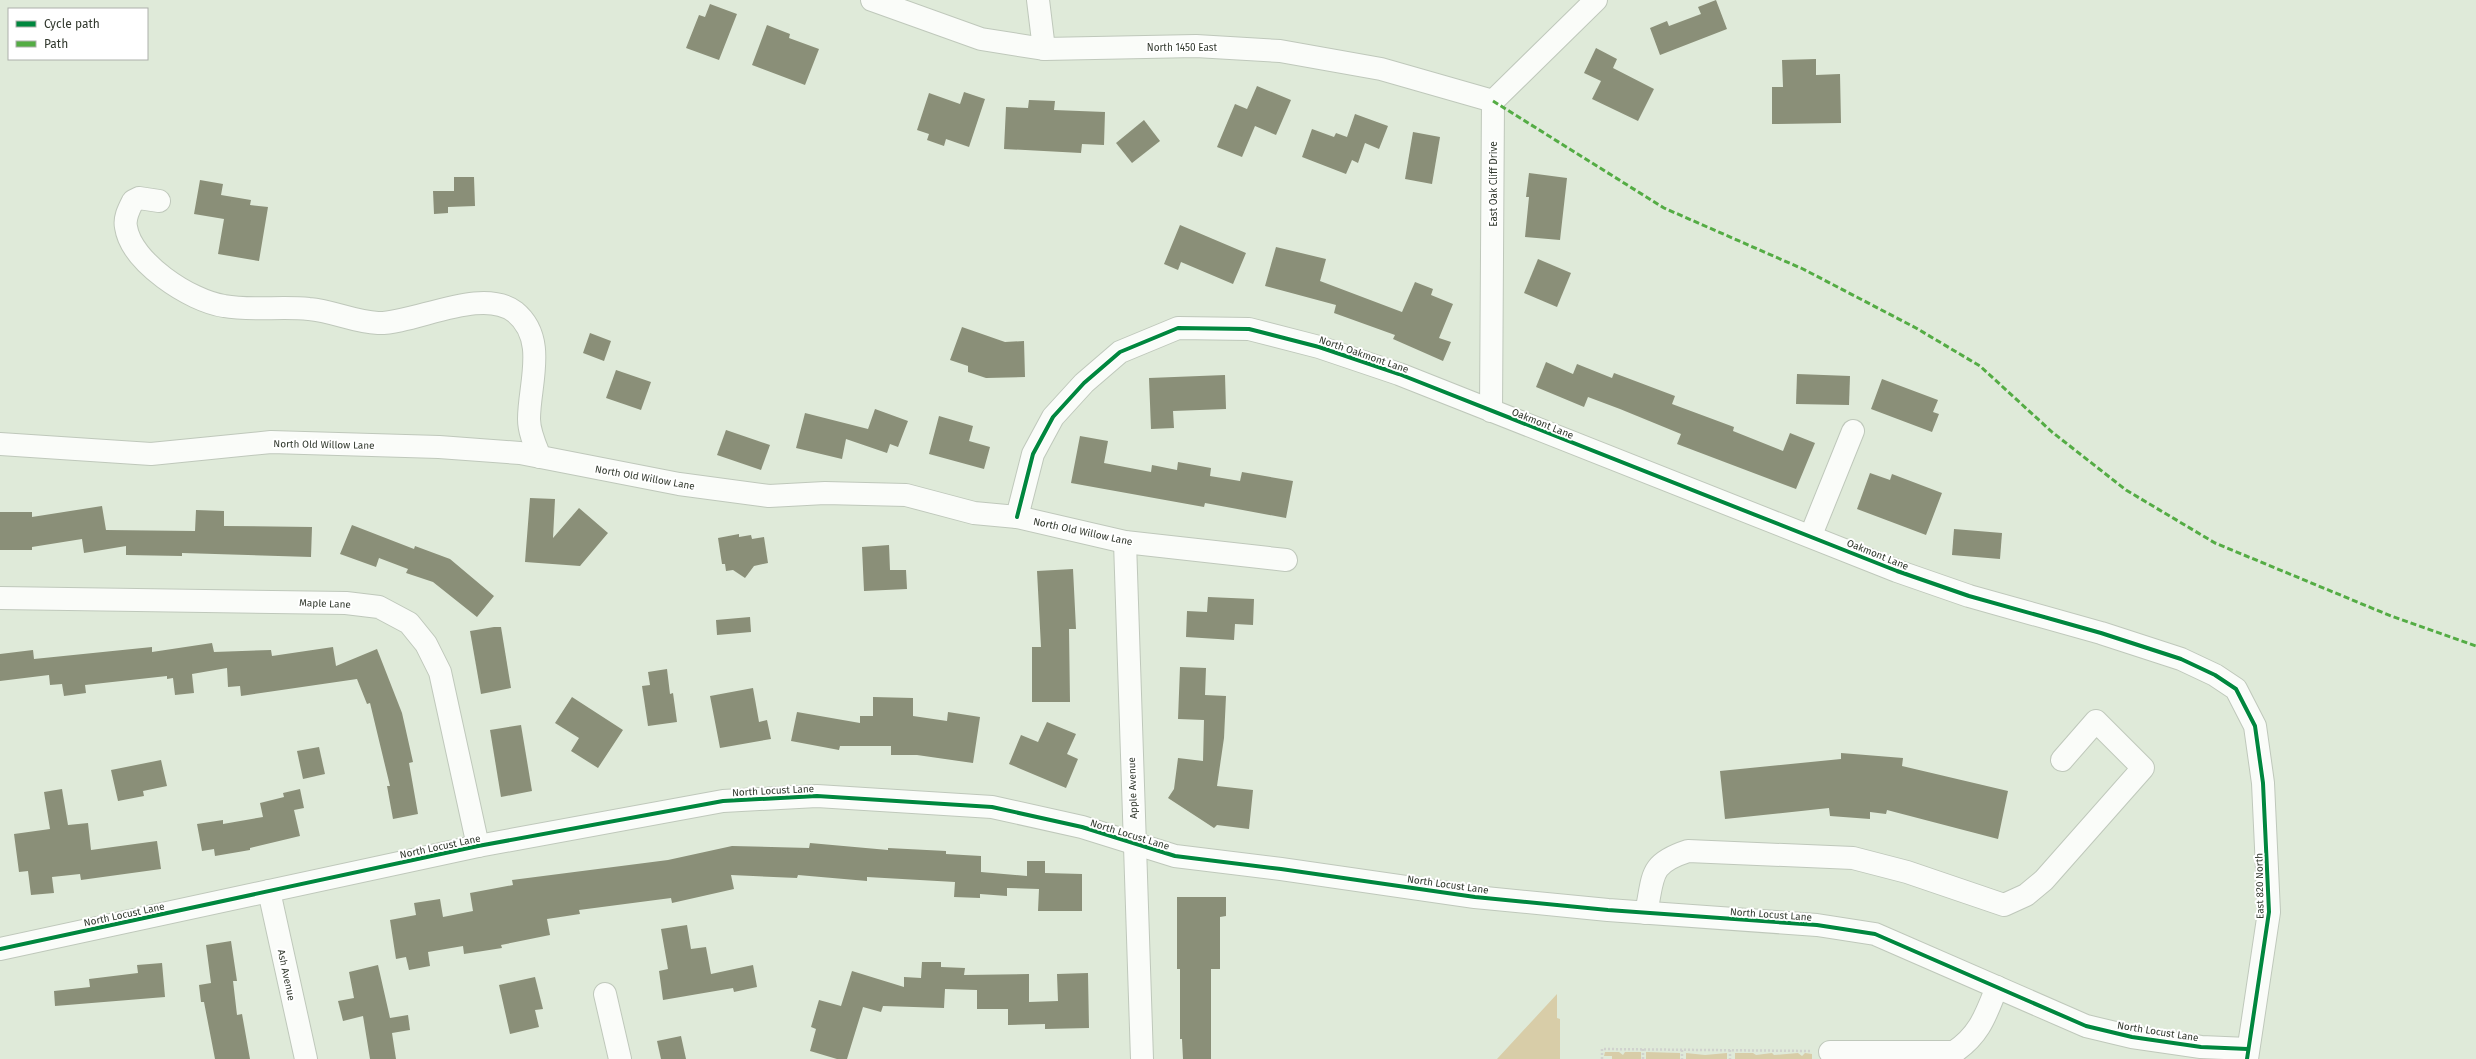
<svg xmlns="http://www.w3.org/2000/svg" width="2476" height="1059" font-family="'Fira Sans',sans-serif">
	<rect width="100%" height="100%" fill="#dfead9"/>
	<g fill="#d8cda8">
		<path d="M1557,994V1018L1560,1019V1059H1497Z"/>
		<path d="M1605,1052H1619L1623,1055L1625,1052H1641V1059H1612V1056H1604Z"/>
		<path d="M1646,1052L1680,1053V1059H1646Z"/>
		<path d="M1686,1053L1705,1055L1727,1053V1059H1686Z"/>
		<path d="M1735,1053H1753L1756,1055L1772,1053L1774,1055L1798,1053L1802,1056L1805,1053L1812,1054V1059H1735Z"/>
	</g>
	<g fill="#8a8f78">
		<path d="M1716,0L1727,29L1660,55L1650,28L1667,21L1669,26L1701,14L1698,7Z"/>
		<path d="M710,4L737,14L719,60L686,48L699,15L705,17Z"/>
		<path d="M767,25L790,34L789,38L819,49L805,85L752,65Z"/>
		<path d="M1596,48L1617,59L1613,68L1654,89L1638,121L1592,99L1601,81L1584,73Z"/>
		<path d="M1816,59V75L1840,74L1841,123L1772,124V87H1783L1782,60Z"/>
		<path d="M1257,86L1291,100L1276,135L1255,126L1242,157L1217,147L1235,104L1247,109Z"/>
		<path d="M964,92L985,99L969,147L946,139L944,146L927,140L929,134L917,130L929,93L960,104Z"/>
		<path d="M1029,100L1055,101L1054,110L1105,112L1104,145L1082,144L1081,153L1004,149L1006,107L1028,108Z"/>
		<path d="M1355,114L1388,126L1379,149L1365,143L1358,163L1352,160L1346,174L1302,157L1312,129L1334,137L1336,133L1347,137Z"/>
		<path d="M1144,120L1160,141L1132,163L1116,143Z"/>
		<path d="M1413,132L1440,137L1432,184L1405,179Z"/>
		<path d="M1529,173L1567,178L1560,240L1525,237L1529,197H1526Z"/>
		<path d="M454,177H474L475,206L448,207V213L434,214L433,191H454Z"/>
		<path d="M200,180L223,184L221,195L251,200L250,205L268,207L259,261L218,254L224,219L194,214Z"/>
		<path d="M1180,225L1246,253L1233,284L1181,262L1178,270L1164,264Z"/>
		<path d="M1276,247L1326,259L1320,281L1402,312L1415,282L1433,289L1431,295L1453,304L1439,338L1451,342L1443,361L1393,339L1395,335L1334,313L1336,305L1265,286Z"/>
		<path d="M1538,259L1571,273L1557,307L1524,293Z"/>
		<path d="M962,327L1005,342L1024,341L1025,377L986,378L968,372V366L950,360Z"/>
		<path d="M590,333L611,341L604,361L583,353Z"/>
		<path d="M1546,362L1573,374L1577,364L1612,378L1614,373L1675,396L1672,404L1734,427L1733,431L1783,451L1790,433L1815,443L1796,489L1677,444L1681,434L1620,409L1588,397L1584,407L1536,387Z"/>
		<path d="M616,370L651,382L641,410L606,398Z"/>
		<path d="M1797,374L1850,376L1849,405L1796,404Z"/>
		<path d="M1225,375L1226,409L1173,411L1174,428L1151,429L1149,378Z"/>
		<path d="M1882,379L1938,400L1933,412L1939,414L1932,432L1871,409Z"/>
		<path d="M875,409L908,421L898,447L890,444L887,453L846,439L842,459L796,448L805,413L868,429Z"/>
		<path d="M939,416L973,426L969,441L990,447L984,469L929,454Z"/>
		<path d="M726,430L770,445L761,470L717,455Z"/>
		<path d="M1080,436L1108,441L1104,463L1151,472L1152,465L1177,470L1178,462L1211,468L1210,476L1240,481L1242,472L1293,481L1286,518L1205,503L1204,507L1071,483Z"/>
		<path d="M1870,473L1890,480L1892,474L1942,493L1926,535L1857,509Z"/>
		<path d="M530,498L555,499L553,538L579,508L608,533L580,566L525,562Z"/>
		<path d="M102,506L106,530L195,531L196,510L224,511V526L312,527L311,557L182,553V556L126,555V546L84,553L82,539L32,547V550H0V512H32V517Z"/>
		<path d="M352,525L414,549L415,546L450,559L494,596L477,617L433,582L406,573L408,569L379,558L376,567L340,554Z"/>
		<path d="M1954,529L2002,533L2000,559L1952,555Z"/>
		<path d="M739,534V537L751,535L752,539L764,537L768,563L754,566L745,578L733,570L726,571L725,564H722L718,538Z"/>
		<path d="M889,545L890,570H906L907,589L864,591L862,547Z"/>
		<path d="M1073,569L1076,629H1069L1070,702H1032V647H1041L1037,571Z"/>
		<path d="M1208,597L1254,599L1253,625L1235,624L1234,640L1186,637L1187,611L1207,612Z"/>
		<path d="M750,617L751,632L717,635L716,620Z"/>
		<path d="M494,627H501L511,688L481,694L470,631Z"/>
		<path d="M212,643L214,652L271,650L272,656L333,647L336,666L377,649L402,713L413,762L409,763L418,814L393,819L387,786H390L370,703L367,704L357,679L241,696L240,686L228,687L227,668L192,674L194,693L175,695L173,678L167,679V676L85,685L86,693L64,696L62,684L50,685L49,675L0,681V654L33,650L34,659L152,647V652Z"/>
		<path d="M1180,667L1206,668L1205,695L1226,696L1224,738L1217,786L1253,790L1249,829L1217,825L1214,828L1168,798L1174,789L1178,758L1203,761L1204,720L1178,719Z"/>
		<path d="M667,669L670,694L673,693L677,722L648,726L642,686L650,685L648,672Z"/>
		<path d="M753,688L759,722L767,720L771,739L720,748L710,696Z"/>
		<path d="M572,697L623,730L598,768L571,751L579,738L555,723Z"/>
		<path d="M873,697L913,698V716L947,721L948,712L980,717L973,763L917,755H891V746H840L839,750L791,741L797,712L860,723V716H873Z"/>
		<path d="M1047,722L1076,734L1067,754L1078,759L1066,788L1009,764L1021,735L1038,742Z"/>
		<path d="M521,725L532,791L501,797L490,730Z"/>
		<path d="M319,747L325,774L303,779L297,751Z"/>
		<path d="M1841,753L1903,758L1902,766L2008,791L1998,839L1887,810L1886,814L1870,812V819L1830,816L1829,808L1725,819L1720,771L1841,759Z"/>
		<path d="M161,760L167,786L143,791L144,796L118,801L111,770Z"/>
		<path d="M62,789L68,825L88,823L91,850L157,841L161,869L81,880L80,874L52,877L54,893L31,895L28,871L19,872L14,834L50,829L44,792Z"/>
		<path d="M300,789L304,808L294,810L300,836L250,848V850L215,856L214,849L202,851L197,824L223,820V824L263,817L260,803L284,797L283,793Z"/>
		<path d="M810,843L888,850V848L946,851V854L981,856V872L1027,876V861H1045V873L1082,874V911H1038L1039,889L1007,888V896L980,894V898L954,897L955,882L867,877V881L798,875L797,878L731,875L734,889L672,903L671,898L579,910L580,914L547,919L550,935L501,945L502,948L464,954L463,946L428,952L430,966L409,970L406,957L396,959L390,920L416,915L414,903L440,899L443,917L473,911L470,893L513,885L512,880L668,860L732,846L809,848Z"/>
		<path d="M1177,897H1226V916L1220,917V969H1211V1059H1183L1182,1039H1180V969H1177Z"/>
		<path d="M687,925L691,949L706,947L711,974L753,965L757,987L734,992L733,988L663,1000L659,971L668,969L661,929Z"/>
		<path d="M231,941L237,981H233L237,1015L242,1014L250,1059H215L204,1002H201L199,985L211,983L206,945Z"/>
		<path d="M922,962H941V967L965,968L964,975L1029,974V1002L1058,1001L1057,974L1088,973L1089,1028L1045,1029V1024L1008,1025V1009H977V990L945,989L944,1008L883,1006L881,1012L863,1007L847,1059H837L810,1051L816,1029L811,1027L819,1000L841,1006L852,971L904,987V977L921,978Z"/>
		<path d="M162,963L165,997L55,1006L54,991L90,987L89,979L138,973L137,965Z"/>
		<path d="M378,965L390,1018L408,1015L410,1030L392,1033L396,1059H370L363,1016L343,1021L338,1001L354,998L349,972Z"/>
		<path d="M535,977L543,1009L535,1010L539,1027L510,1034L499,985Z"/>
		<path d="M681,1036L686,1059H661L657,1041Z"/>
	</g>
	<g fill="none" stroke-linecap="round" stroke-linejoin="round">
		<g stroke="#bfc8bb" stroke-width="24">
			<g id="minor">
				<path d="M872,0L981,39L1044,49L1196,46L1280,51L1381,69L1493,101"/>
				<path d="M1038,0L1044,49"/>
				<path d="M159,201L139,198L133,201C129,209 124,218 126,227C131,262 190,301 224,306C252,311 281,306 309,309C333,311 354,322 378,323C414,324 482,286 515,312C548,339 529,384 529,419C529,432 535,445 540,457"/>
				<path d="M1491,411L1493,101L1596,0"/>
				<path d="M0,444L151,454L271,442L439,447L520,453L679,484L769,496L825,493L906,495L974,513L1017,517L1125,542L1286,560"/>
				<path d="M1017,517L1033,454L1053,417L1084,383L1120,352L1178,328L1249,329L1319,347L1399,374L1897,571L1969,596L2101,633L2181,659L2215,675L2236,689L2255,726L2263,783L2269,912L2247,1059"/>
				<path d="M1811,535L1853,431"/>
				<path d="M1125,542L1142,1059"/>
				<path d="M0,598L346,603L379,607L409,623L426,644L440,672L478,846"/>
				<path d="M269,891L306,1059"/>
				<path d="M1646,913C1654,876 1648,864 1688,851L1853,858L1907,872L2004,905L2026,895L2044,880L2143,768L2096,721L2062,760"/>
				<path d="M0,949L478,846L723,801L817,796L992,807L1082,827L1175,856L1281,869L1475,897L1608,910L1817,925L1875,934L2086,1026L2132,1037L2201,1047L2248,1049"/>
				<path d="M605,994L620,1059"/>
				<path d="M1830,1052H1954C1980,1035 1986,1014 1997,987"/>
			</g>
		</g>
		<g stroke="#d0d2ce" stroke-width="2.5" stroke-dasharray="2 2" stroke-linecap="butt">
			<path d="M1643,1049V1059"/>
			<path d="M1682,1050V1059"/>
			<path d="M1730,1050V1059"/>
			<path d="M1602,1059V1049L1810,1051"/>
		</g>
		<use href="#minor" stroke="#fafcf9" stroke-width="22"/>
		<path stroke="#54ac44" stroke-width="3" stroke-dasharray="6 3" stroke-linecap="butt" d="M1493,101L1664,208L1803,269L1916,328L1980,366L2052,432L2126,490L2215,543L2391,616L2476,646"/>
		<g stroke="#fff" stroke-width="6">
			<g id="cycleway">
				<path d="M1017,517L1033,454L1053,417L1084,383L1120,352L1178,328L1249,329L1319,347L1399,374L1897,571L1969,596L2101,633L2181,659L2215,675L2236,689L2255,726L2263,783L2269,912L2247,1059"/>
				<path d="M0,949L478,846L723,801L817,796L992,807L1082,827L1175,856L1281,869L1475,897L1608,910L1817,925L1875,934L2086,1026L2132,1037L2201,1047L2248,1049"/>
			</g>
		</g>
		<use href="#cycleway" stroke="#00873e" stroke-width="4"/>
	</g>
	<g text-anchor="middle" stroke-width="4" stroke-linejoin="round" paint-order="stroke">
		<g font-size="10" fill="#32392e" stroke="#fff">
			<text x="1182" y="51">North 1450 East</text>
			<text transform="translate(1493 184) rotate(-90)" y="4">East Oak Cliff Drive</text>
			<text transform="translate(1364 354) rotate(19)" y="4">North Oakmont Lane</text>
			<text transform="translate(1543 423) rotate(22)" y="4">Oakmont Lane</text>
			<text transform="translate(324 444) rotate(1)" y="4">North Old Willow Lane</text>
			<text transform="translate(645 477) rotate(10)" y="4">North Old Willow Lane</text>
			<text transform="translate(1083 531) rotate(12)" y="4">North Old Willow Lane</text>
			<text transform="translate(1878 554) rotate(22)" y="4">Oakmont Lane</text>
			<text transform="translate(325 603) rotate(2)" y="4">Maple Lane</text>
			<text transform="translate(1132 788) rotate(-92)" y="4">Apple Avenue</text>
			<text transform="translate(773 790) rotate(-3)" y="4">North Locust Lane</text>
			<text transform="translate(1130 834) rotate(17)" y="4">North Locust Lane</text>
			<text transform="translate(440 846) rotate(-12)" y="4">North Locust Lane</text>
			<text transform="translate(1448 884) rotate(8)" y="4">North Locust Lane</text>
			<text transform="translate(2259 886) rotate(-91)" y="4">East 820 North</text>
			<text transform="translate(124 914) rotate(-12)" y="4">North Locust Lane</text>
			<text transform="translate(1771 914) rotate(4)" y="4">North Locust Lane</text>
			<text transform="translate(287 975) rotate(78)" y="4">Ash Avenue</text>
			<text transform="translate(2158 1031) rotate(9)" y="4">North Locust Lane</text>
		</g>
	</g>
	<rect x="8" y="8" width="140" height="52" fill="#ffffff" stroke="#adb0ab"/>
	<rect x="16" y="21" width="20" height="6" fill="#00873e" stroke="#adb0ab"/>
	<text x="44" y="28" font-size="12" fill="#32392e">Cycle path</text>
	<rect x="16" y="41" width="20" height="6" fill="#54ac44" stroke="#adb0ab"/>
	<text x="44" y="48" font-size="12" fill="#32392e">Path</text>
</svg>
